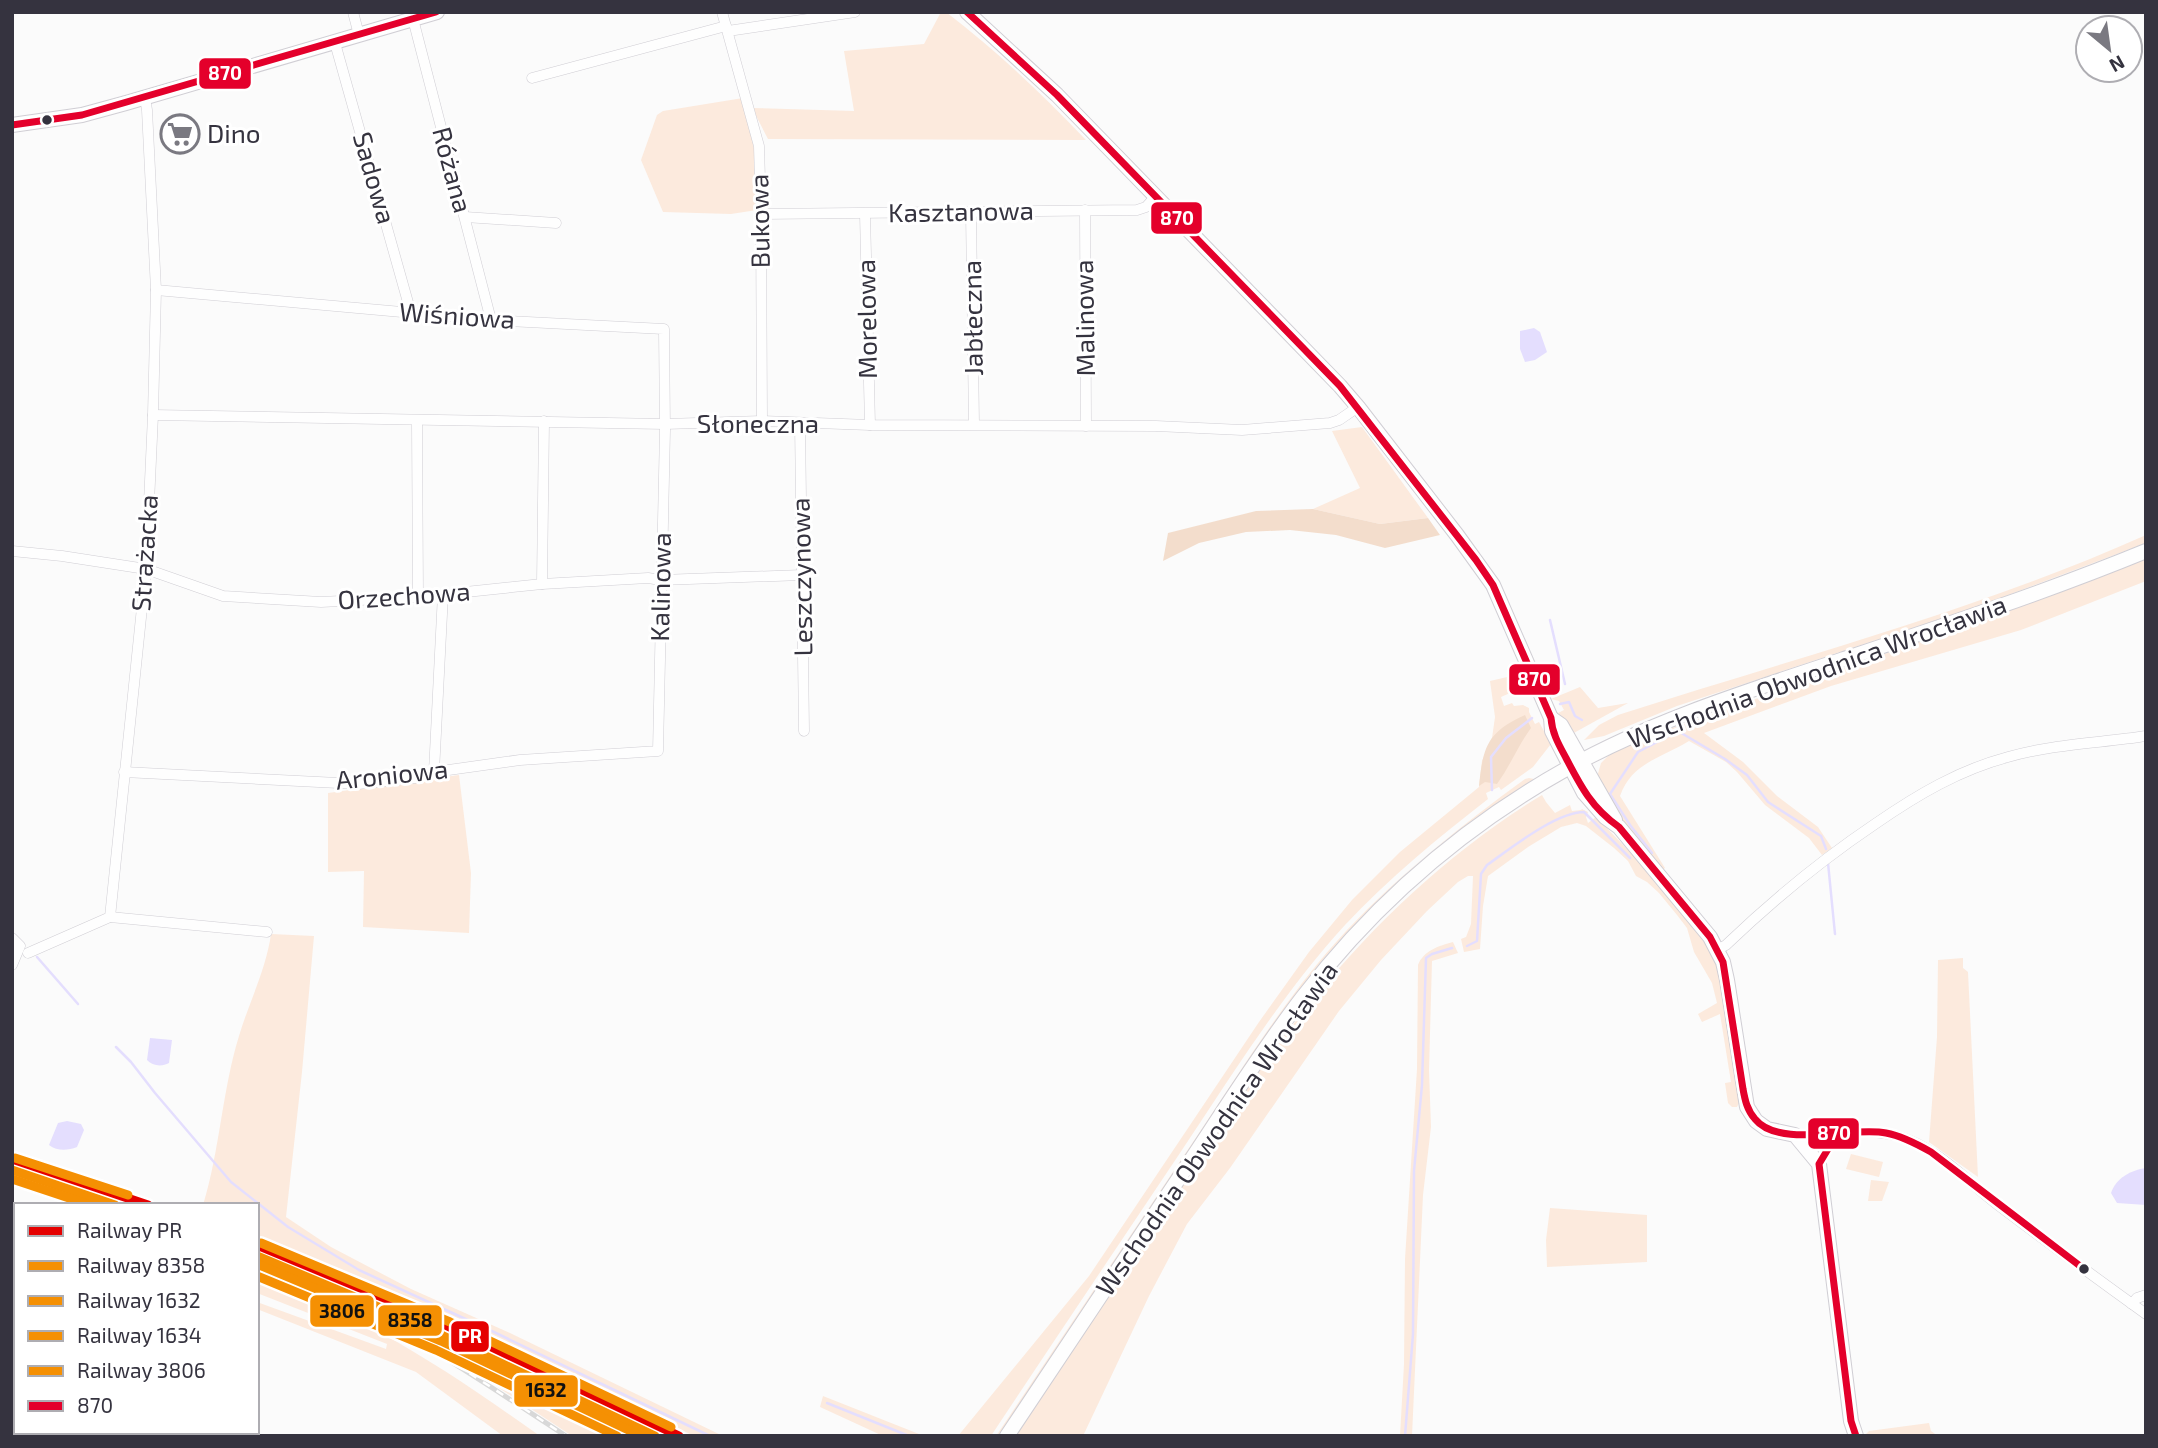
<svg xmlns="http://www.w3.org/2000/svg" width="2158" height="1448" font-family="'Exo 2',sans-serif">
	<rect width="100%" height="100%" fill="#fbfbfb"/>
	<g fill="#fceadd">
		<path d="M941,12H946C997,51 1042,94 1086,140L768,139L752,108L854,111L844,51L924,44Z"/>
		<path d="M743,98L755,153L757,210L731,214L663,212L641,160L657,115L663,111Z"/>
		<path d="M1362,427L1428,518L1380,524L1313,509L1360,488L1332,431Z"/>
		<path d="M2146,535V543L1982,605L1677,706L1604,736L1584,740L1599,725L1618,715C1795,658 1976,611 2146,535Z"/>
		<path d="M2146,557V581L2021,630L1831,686L1704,733L1743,762L1777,796L1818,827L1832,848L1822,855L1809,838L1765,805L1737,772L1726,762L1689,741C1662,758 1632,762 1620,796L1665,868L1661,871L1623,824L1597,777L1601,763L1611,753L1672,728L2014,609Z"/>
		<path d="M1520,674L1517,682L1508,691L1510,693L1501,697L1504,706L1512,703L1514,706L1523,705L1529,708V712L1535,724L1539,722L1551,744L1533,767L1501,790L1499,787L1486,793L1488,799C1438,838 1389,878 1345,925C1282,994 1232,1075 1180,1153C1117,1247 1054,1341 991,1436H958L1089,1276L1259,1022L1309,952L1352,900L1400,852L1479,787L1482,761L1492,738L1495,717L1490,681Z"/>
		<path d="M1580,687L1598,708L1628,703L1572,734L1568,731L1558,713L1564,710L1559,701L1551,699Z"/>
		<path d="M459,775L471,873L469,933L363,927L364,871L328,872V793Z"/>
		<path d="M1529,778L1534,779C1507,797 1480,814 1454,834C1390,882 1337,942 1288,1004L1005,1427L999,1436H996C1063,1336 1130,1236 1197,1136C1244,1066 1289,992 1347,930C1401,873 1462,825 1525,779Z"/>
		<path d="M1542,795L1546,802L1555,813L1570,805L1572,811L1581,810L1582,809L1588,812L1586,817L1588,823L1596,817L1634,856L1700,932L1719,966L1738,1092L1739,1103L1737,1107H1732L1728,1103L1725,1083L1731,1082L1720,1014L1702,1022L1698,1014L1717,1003L1712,983L1694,952L1687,928L1677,915L1659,893L1647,882L1636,876L1628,861L1614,848L1586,826L1577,823L1561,827L1528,847L1488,876L1483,906L1480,949L1464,952L1461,939L1466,937L1471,924L1473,876H1468L1458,882L1427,911L1381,960L1339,1011L1230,1168L1187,1224L1149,1296L1083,1436H1015C1078,1344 1139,1250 1201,1158C1238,1104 1272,1048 1314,998C1379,918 1455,848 1542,795Z"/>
		<path d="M271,934L314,936L302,1072L286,1217L331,1247L411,1289L510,1333L723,1436H694C550,1366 406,1296 257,1238V1205H203C220,1150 222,1091 239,1036C249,1002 266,970 271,934Z"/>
		<path d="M1453,942L1458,953L1432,961L1429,1070L1431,1127L1423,1195L1412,1436H1400L1404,1364L1405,1259L1417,1069L1418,965C1424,950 1439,946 1453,942Z"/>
		<path d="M1963,958V968L1968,972L1978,1177L1929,1142L1937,1037L1938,960Z"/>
		<path d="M1851,1154L1883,1162L1879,1177L1846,1169Z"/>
		<path d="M1871,1180L1889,1182L1882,1201H1868Z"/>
		<path d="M1550,1208L1647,1215V1262L1547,1267L1546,1240Z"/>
		<path d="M257,1280C299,1296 342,1312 381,1333C436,1363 489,1400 540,1436H503L416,1372L257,1309V1302L386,1349L387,1344L257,1293Z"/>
		<path d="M397,1314L656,1436H572L393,1318Z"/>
		<path d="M823,1396L924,1436H883L820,1407Z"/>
		<path d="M1929,1423L1931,1431L1938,1436H1864L1869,1431Z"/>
	</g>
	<g fill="#f3ddcc">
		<path d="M1313,509L1380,524L1428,518L1440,535L1385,548L1336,535L1290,530L1246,532L1199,543L1163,561L1168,533L1256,511Z"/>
		<path d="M1525,715L1531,728C1518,746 1510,766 1497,784L1485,782L1479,786C1483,747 1487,732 1525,715Z"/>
	</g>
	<g fill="#e4defe">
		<path d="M1534,328L1540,332L1547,352L1535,360L1525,362L1520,349V331Z"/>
		<path d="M150,1038L172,1040L169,1063C162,1067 152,1066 147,1060Z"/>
		<path d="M67,1121L81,1124L84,1130L77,1147C67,1151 57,1151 49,1145L58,1123Z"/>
		<path d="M2146,1168V1205L2117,1203L2111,1193C2116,1178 2131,1170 2146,1168Z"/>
	</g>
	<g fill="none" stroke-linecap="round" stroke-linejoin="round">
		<g stroke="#e4defe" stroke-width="2.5">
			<path d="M1550,620L1565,684"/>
			<path d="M1560,704L1569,702L1575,716L1582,720"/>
			<path d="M1492,790L1491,757L1506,738L1532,718"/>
			<path d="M1652,853L1630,825L1610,794L1638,752L1678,731L1725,759L1747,775L1768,802L1821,836L1826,849"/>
			<path d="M1828,863L1835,934"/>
			<path d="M1467,946L1477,941L1481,874L1487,865C1510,849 1556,812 1584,812L1630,858"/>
			<path d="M37,957L78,1004"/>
			<path d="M116,1047L131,1062L155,1093L231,1182L288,1227L359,1270L496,1333L710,1436"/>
			<path d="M827,1403L909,1436"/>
			<path d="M1405,1436L1413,1334L1414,1171L1422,1085L1426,958L1432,954L1452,948"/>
		</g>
		<g stroke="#d0ced4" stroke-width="11">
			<g id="street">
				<path d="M353,12L359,35"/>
				<path d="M722,12L759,146L761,214L762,421"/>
				<path d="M413,19L491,320"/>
				<path d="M728,31L855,12"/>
				<path d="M335,43L411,313"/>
				<path d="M532,78L726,26"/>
				<path d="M1085,210L1086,426"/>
				<path d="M971,213L974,424"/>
				<path d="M761,214L1137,210L1146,207L1155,197"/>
				<path d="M865,214L870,425"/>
				<path d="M465,217L556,223"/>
				<path d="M153,415L665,424L762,421L870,425L1156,426L1242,430L1330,423L1339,420L1358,407"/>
				<path d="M417,421L418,597"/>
				<path d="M800,423L804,731"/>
				<path d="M12,551L62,556L146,569L223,596L321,602L418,597L542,584L648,578L661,580L802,575"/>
				<path d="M542,584L544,421"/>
				<path d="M124,772L358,784L415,778L434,772L520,760L658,751L665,430L664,329L491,320L156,290"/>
				<path d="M434,772L443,594"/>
				<path d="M110,917L267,932"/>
				<path d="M12,938L20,946L12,965"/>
				<path d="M1717,950L1726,945C1774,899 1820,861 1875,824C1917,795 1959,770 2008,757C2053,744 2100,743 2146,736"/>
				<path d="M28,953L110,917L146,569L153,415L156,290L147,110L145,98"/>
				<path d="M1795,1135C1827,1134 1865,1127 1897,1136C1935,1146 1967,1181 1998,1205C2047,1242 2096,1278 2146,1314"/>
				<path d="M1819,1164L1828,1149L1844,1133"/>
				<path d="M12,1207L16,1208"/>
				<path d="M2132,1304L2137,1298L2146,1295"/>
				<path d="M12,1433L16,1424"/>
				<path d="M161,1436L162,1432"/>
			</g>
		</g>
		<g stroke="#d0ced4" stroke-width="16">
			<g id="secondary">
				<path d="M967,12L1057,95L1340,386L1358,407L1457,535L1493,585L1551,718L1552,731L1584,793L1605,817L1619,827L1710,937L1723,962L1727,980L1747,1107L1756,1121L1767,1129L1795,1135L1819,1164L1851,1421L1856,1436"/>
				<path d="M12,125L82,115L126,103L437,12"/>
				<path d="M1551,718L1561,725L1615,820"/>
				<path d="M1007,1436C1066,1348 1124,1260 1183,1172C1222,1114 1259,1054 1302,998C1374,904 1464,826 1568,768C1654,720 1748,691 1841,660C1943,626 2046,592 2146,551"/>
			</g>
		</g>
		<use href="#street" stroke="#fefefe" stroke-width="10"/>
		<use href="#secondary" stroke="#fefefe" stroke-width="14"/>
		<g stroke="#d8d8d8" stroke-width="5">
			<g id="rail">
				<path d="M13,1183L79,1205"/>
				<path d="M257,1263C370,1304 466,1371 566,1436"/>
			</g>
		</g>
		<use href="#rail" stroke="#fff" stroke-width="2.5" stroke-dasharray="8" stroke-linecap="butt"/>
		<g stroke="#fff" stroke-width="12">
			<g id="bus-1">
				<path d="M967,12L1057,95L1340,386L1476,560L1493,585L1551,718C1552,733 1559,745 1566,758C1581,787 1592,808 1619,827L1710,937L1723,962L1743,1089C1745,1100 1747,1110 1755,1119C1779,1149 1852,1126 1886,1133C1902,1136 1917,1144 1931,1152L2084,1269"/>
				<path d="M12,125L82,115L436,12"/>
				<path d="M1844,1133L1828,1149L1819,1164L1851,1421L1856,1436"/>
			</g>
		</g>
		<use href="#bus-1" stroke="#e4002b" stroke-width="7"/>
		<g stroke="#fff" stroke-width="14">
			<g id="rail-1">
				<path d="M12,1159L148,1205"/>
				<path d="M257,1245L418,1312L679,1436"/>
			</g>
		</g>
		<g stroke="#fff" stroke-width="14">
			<g id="rail-2">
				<path d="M12,1170L115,1205"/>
				<path d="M257,1256L414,1322L655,1436"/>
			</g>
		</g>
		<g stroke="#fff" stroke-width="14">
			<g id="rail-3">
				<path d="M12,1179L90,1205"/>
				<path d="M257,1264L441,1341L641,1436"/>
			</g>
		</g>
		<g stroke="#fff" stroke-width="14">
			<g id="rail-4">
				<path d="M15,1158L128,1195"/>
				<path d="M261,1243L450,1322L671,1427"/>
			</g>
		</g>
		<g stroke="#fff" stroke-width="14">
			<path id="rail-5" d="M257,1276L436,1350L617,1436"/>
		</g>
		<use href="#rail-1" stroke="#e50000" stroke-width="9"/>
		<use href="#rail-2" stroke="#f59003" stroke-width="9"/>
		<use href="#rail-3" stroke="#f59003" stroke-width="9"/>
		<use href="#rail-4" stroke="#f59003" stroke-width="9"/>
		<use href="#rail-5" stroke="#f59003" stroke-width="9"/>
	</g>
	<defs>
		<g id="supermarket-ring" transform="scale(2.0125)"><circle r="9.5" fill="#fff" stroke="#7a7981" stroke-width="1.5"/><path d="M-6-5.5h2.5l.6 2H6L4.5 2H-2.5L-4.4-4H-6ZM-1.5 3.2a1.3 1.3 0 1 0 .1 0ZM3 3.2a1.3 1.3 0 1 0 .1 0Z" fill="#7a7981"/></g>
	</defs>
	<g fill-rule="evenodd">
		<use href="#supermarket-ring" x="180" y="134"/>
	</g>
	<g fill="#35333f" stroke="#fff" stroke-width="2.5">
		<circle cx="47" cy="120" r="6"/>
		<circle cx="2084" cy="1269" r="6"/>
	</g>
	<g text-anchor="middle" stroke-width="6" stroke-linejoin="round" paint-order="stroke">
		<g font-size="26" fill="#35333f" stroke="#fff" text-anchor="start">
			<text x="207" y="143">Dino</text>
		</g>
		<g font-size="26" fill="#35333f" stroke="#fff">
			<text transform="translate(452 170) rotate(75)" y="9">Różana</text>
			<text transform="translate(374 178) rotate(74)" y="9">Sadowa</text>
			<text transform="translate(961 212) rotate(-1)" y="9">Kasztanowa</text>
			<text transform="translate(760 221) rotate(-91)" y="9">Bukowa</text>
			<text transform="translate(457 316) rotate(4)" y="9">Wiśniowa</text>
			<text transform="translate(973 318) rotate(-91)" y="9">Jabłeczna</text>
			<text transform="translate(1085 318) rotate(-91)" y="9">Malinowa</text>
			<text transform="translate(867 319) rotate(-91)" y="9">Morelowa</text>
			<text x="758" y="433">Słoneczna</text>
			<text transform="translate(145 553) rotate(-86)" y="9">Strażacka</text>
			<text transform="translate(802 577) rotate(-91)" y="9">Leszczynowa</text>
			<text transform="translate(661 587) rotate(-89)" y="9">Kalinowa</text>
			<text transform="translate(404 596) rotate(-4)" y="9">Orzechowa</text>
			<text transform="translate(1817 672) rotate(-20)" y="9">Wschodnia Obwodnica Wrocławia</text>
			<text transform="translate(392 775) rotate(-6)" y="9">Aroniowa</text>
			<text transform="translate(1217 1129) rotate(-55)" y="9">Wschodnia Obwodnica Wrocławia</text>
		</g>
	</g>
	<g stroke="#fff" stroke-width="2.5">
		<rect x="198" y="57" width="54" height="33" rx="7" fill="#e4002b"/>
		<rect x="1150" y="201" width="53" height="34" rx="7" fill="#e4002b"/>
		<rect x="1508" y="663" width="53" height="33" rx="7" fill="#e4002b"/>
		<rect x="1807" y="1117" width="53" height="33" rx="7" fill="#e4002b"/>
		<rect x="309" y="1294" width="66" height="34" rx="7" fill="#f59003"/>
		<rect x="377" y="1304" width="66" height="33" rx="7" fill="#f59003"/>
		<rect x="450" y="1320" width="40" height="33" rx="7" fill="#e50000"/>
		<rect x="513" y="1374" width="66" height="34" rx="7" fill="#f59003"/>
	</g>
	<g font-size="19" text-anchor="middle" font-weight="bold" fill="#fff">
		<text x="225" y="80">870</text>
		<text x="1177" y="225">870</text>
		<text x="1534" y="686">870</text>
		<text x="1834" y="1140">870</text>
		<text x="470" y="1343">PR</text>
	</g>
	<g font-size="19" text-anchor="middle" font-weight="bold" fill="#111">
		<text x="342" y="1318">3806</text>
		<text x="410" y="1327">8358</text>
		<text x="546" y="1397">1632</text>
	</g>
	<rect width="2158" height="1448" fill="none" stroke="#35333f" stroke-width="28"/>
	<rect x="14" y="1203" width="245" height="231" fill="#ffffff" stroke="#aeadb2" stroke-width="2"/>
	<rect x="28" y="1226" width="35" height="10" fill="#e50000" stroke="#aeadb2" stroke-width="2"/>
	<text x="77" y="1238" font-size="21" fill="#35333f">Railway PR</text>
	<rect x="28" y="1261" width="35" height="10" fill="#f59003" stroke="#aeadb2" stroke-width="2"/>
	<text x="77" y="1273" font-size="21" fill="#35333f">Railway 8358</text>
	<rect x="28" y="1296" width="35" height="10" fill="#f59003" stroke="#aeadb2" stroke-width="2"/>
	<text x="77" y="1308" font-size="21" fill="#35333f">Railway 1632</text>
	<rect x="28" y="1331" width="35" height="10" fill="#f59003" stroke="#aeadb2" stroke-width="2"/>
	<text x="77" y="1343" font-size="21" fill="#35333f">Railway 1634</text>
	<rect x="28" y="1366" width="35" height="10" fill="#f59003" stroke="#aeadb2" stroke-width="2"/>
	<text x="77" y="1378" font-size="21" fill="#35333f">Railway 3806</text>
	<rect x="28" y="1401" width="35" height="10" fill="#e4002b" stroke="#aeadb2" stroke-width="2"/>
	<text x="77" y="1413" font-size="21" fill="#35333f">870</text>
	<g transform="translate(2109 49) rotate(151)"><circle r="33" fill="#ffffff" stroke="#aeadb2" stroke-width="2"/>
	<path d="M0-5L12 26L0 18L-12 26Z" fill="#7a7981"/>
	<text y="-10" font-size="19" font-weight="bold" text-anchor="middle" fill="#35333f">N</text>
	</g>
</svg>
